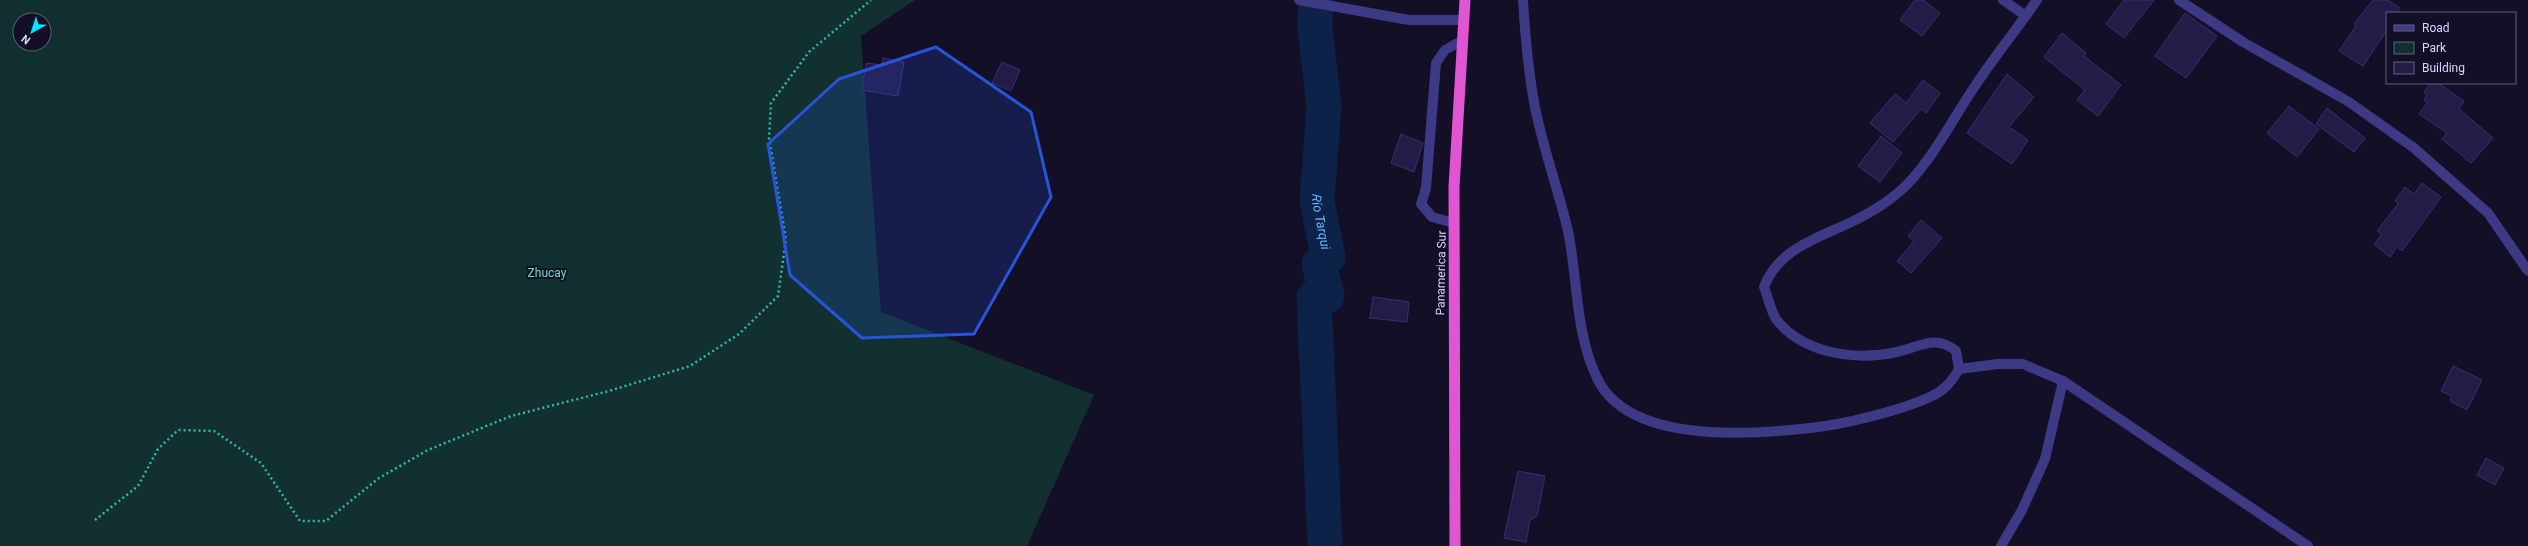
<svg xmlns="http://www.w3.org/2000/svg" width="2528" height="546" font-family="Roboto,sans-serif">
	<rect width="100%" height="100%" fill="#130f26"/>
	<path fill="#12302f" fill-rule="evenodd" d="M0,0H915L861,36L881,312L1094,395L1027,546H0ZM20,20H44V44H20Z"/>
	<g fill="none" stroke-linecap="round" stroke-linejoin="round">
		<path stroke="#0c2248" stroke-width="35" id="s1" d="M1316,0L1315,28L1324,106L1317,201L1328,257L1319,264L1327,296L1314,297L1325,546"/>
	</g>
	<g fill="#241b47" stroke="#3b2d73">
		<path d="M1915,0H1923L1940,13L1922,36L1900,20Z"/>
		<path d="M2124,0H2154L2124,38L2106,24Z"/>
		<path d="M2373,0H2388L2400,8L2397,13H2387V30L2363,66L2339,51L2356,26L2354,24Z"/>
		<path d="M2185,13L2217,36L2186,78L2155,56Z"/>
		<path d="M2062,33L2086,53L2084,56L2121,85L2098,116L2077,100L2085,90L2044,57Z"/>
		<path d="M883,58L904,62L898,96L862,90L866,63L882,65Z"/>
		<path d="M1002,62L1020,70L1011,91L992,83Z"/>
		<path d="M2007,74L2034,97L2009,127L2028,140L2012,164L1967,133Z"/>
		<path d="M1923,80L1940,93L1926,113L1921,109L1893,142L1870,123L1895,94L1906,103Z"/>
		<path d="M2430,83H2438L2464,101L2459,109L2493,138L2471,163L2442,139L2447,133L2419,114L2427,103L2424,99L2427,96L2424,93Z"/>
		<path d="M2289,106L2319,129L2297,157L2267,133Z"/>
		<path d="M2327,108L2365,138L2354,152L2316,124Z"/>
		<path d="M1401,134L1423,143L1414,172L1391,163Z"/>
		<path d="M1881,136L1902,153L1880,182L1858,166Z"/>
		<path d="M2422,183L2441,197L2402,251L2397,247L2390,257L2374,244L2382,234L2377,231L2398,204L2395,201L2405,187L2414,194Z"/>
		<path d="M1921,220L1942,238L1911,273L1897,261L1914,241L1908,236Z"/>
		<path d="M1373,297L1409,302L1407,322L1370,318Z"/>
		<path d="M2453,366L2482,380L2467,410L2450,401L2452,396L2441,391Z"/>
		<path d="M2486,458L2504,468L2495,485L2477,475Z"/>
		<path d="M1518,471L1545,476L1537,516L1530,520L1526,542L1504,538Z"/>
	</g>
	<g fill="none" stroke-linecap="round" stroke-linejoin="round">
		<path stroke="#2fb8b0" stroke-width="2.5" stroke-dasharray="2 3" stroke-linecap="butt" d="M95,520L138,486L158,449L178,430L214,431L261,463L300,521H326L379,478L428,450L511,416L609,391L690,366L739,334L778,296L786,239L769,138L771,103L809,52L871,0"/>
		<g stroke="#3d3a85" stroke-width="10">
			<path d="M2003,0L2026,16"/>
			<path d="M1454,223L1432,217L1421,204L1426,188L1436,63L1445,50L1463,40"/>
		</g>
		<g stroke="#3d3a85" stroke-width="10">
			<path d="M1299,0L1409,20H1464"/>
			<path d="M1523,0C1525,34 1528,68 1534,102C1542,146 1558,188 1568,231C1578,280 1575,332 1597,378C1628,444 1750,435 1810,428C1842,425 1903,410 1932,396C1945,390 1952,381 1959,369L1956,351C1935,334 1920,347 1897,352C1856,361 1803,354 1776,319C1771,311 1768,297 1764,287C1778,251 1812,240 1845,225C1865,216 1883,206 1899,192C1928,168 1953,118 1975,86C1994,57 2017,29 2037,0"/>
			<path d="M2179,0L2243,42L2349,102L2414,148L2488,213L2528,271"/>
			<path d="M1959,369L1998,364H2023L2063,381L2308,546"/>
			<path d="M2001,546L2022,510L2045,459L2063,381"/>
		</g>
		<path stroke="#e055d1" stroke-width="11" d="M1455,546L1454,187L1465,0"/>
	</g>
	<path fill="#2655da" fill-opacity="0.2" stroke="#2655da" stroke-width="3" stroke-linejoin="round" d="M936,47L1031,112L1051,197L974,334L862,338L790,275L768,144L839,79Z"/>
	<g text-anchor="middle" stroke-width="4" stroke-linejoin="round" paint-order="stroke">
		<g font-size="12" fill="#5fe0c0" stroke="#130f26">
			<text x="547" y="277">Zhucay</text>
		</g>
		<g font-size="12" fill="#d9d4ff" stroke="#130f26">
			<text transform="translate(1441 273) rotate(-89)" y="4">Panamerica Sur</text>
		</g>
		<g font-size="13" font-style="italic" fill="#62b6ff" stroke="#130f26">
			<text dy="5" stroke="none"><textPath href="#s1" startOffset="223">Río Tarqui</textPath></text>
		</g>
	</g>
	<rect x="2386" y="12" width="130" height="72" fill="#130f26" stroke="#625e7d"/>
	<rect x="2394" y="25" width="20" height="6" fill="#3d3a85" stroke="#625e7d"/>
	<text x="2422" y="32" font-size="12" fill="#d9d4ff">Road</text>
	<rect x="2394" y="42" width="20" height="12" fill="#12302f" stroke="#625e7d"/>
	<text x="2422" y="52" font-size="12" fill="#d9d4ff">Park</text>
	<rect x="2394" y="62" width="20" height="12" fill="#241b47" stroke="#625e7d"/>
	<text x="2422" y="72" font-size="12" fill="#d9d4ff">Building</text>
	<g transform="translate(32 32) rotate(219)"><circle r="19" fill="#130f26" stroke="#625e7d"/>
	<path d="M0-3L7 15L0 10L-7 15Z" fill="#00e5ff"/>
	<text y="-6" font-size="11" font-weight="bold" text-anchor="middle" fill="#d9d4ff">N</text>
	</g>
</svg>
